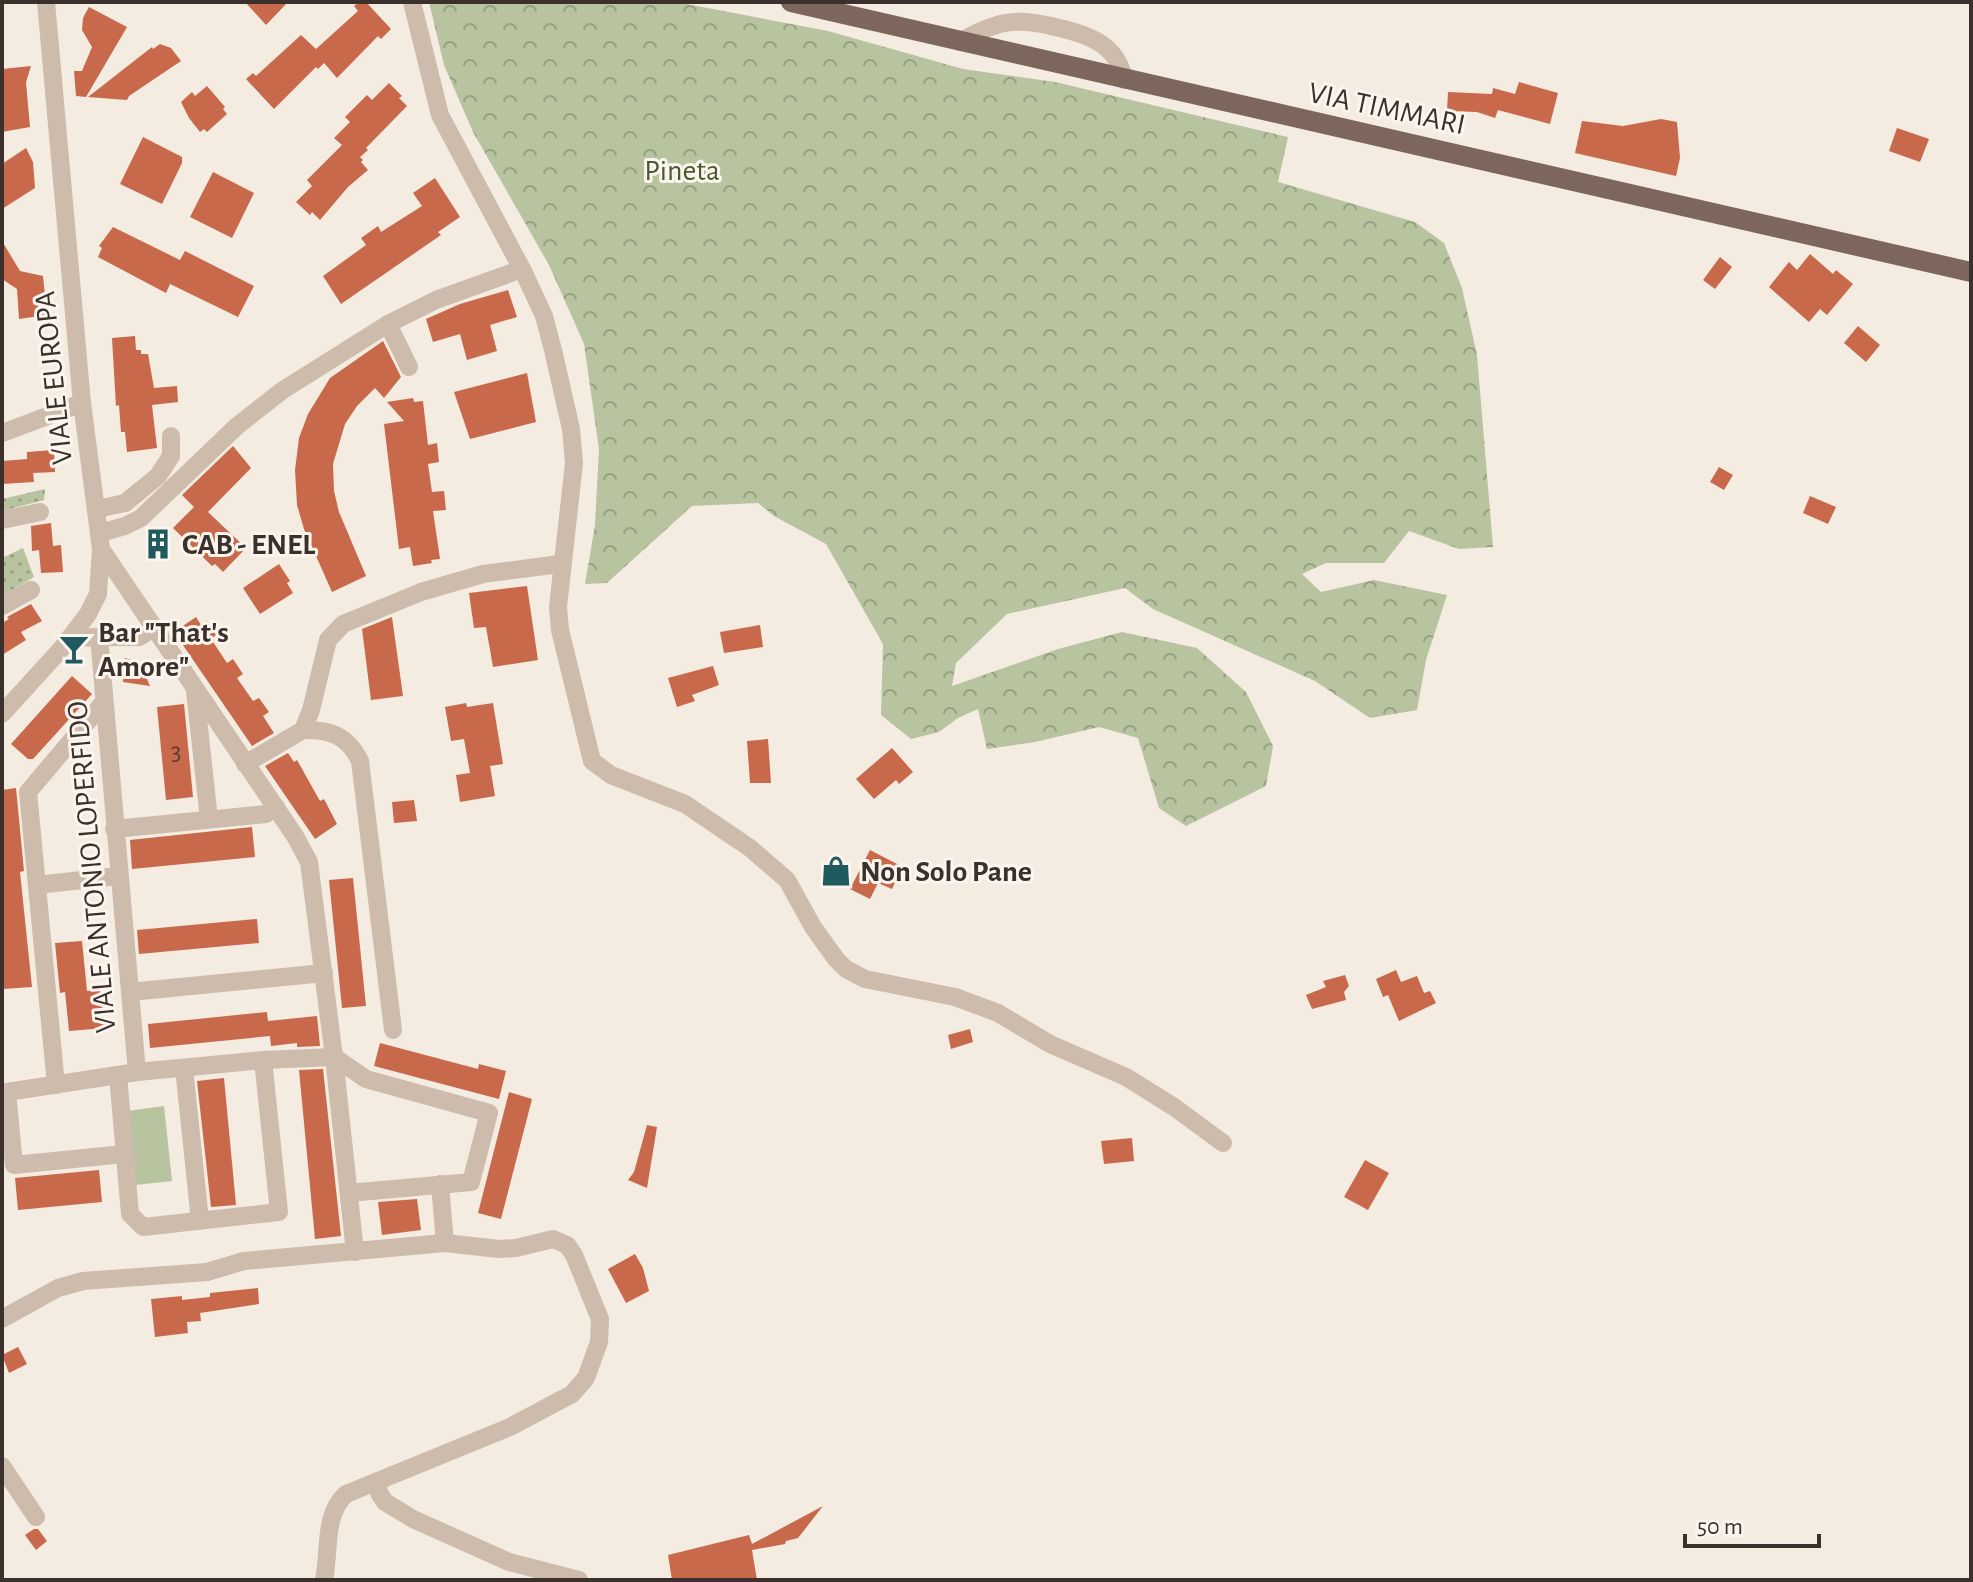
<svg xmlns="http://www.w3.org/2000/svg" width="1973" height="1582" font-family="'Alegreya Sans',sans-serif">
	<defs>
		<pattern id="grass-dots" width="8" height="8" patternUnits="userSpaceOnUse" patternTransform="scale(2)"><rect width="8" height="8" fill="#b8c4a0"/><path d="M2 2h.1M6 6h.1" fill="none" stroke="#97a083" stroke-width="1.8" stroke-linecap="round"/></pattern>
		<pattern id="forest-crowns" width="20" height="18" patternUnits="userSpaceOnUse" patternTransform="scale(2)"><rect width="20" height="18" fill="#b8c4a0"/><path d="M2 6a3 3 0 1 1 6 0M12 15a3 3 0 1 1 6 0" fill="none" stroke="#97a083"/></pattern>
	</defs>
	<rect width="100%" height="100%" fill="#f4ebe1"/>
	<g fill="url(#grass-dots)">
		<path d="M45,489L44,500L2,511V499Z"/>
		<path d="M23,548L34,577L2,596V558Z"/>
	</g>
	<path fill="url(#forest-crowns)" d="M429,2H676L828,31L963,69L1055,82L1288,137L1278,182L1415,222L1444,243L1462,288L1477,355L1493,547L1459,549L1409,531L1384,563H1326L1302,574L1321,592L1374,580L1447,595L1426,660L1417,710L1370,718L1315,681L1153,609L1125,588L1007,614L956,663L952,686L1058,649L1122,632L1197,648L1246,692L1273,746L1266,786L1186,826L1159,808L1138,738L1099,727L1035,742L987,749L978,709L958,718L939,732L911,739L881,715L883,644L826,544L774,516L758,503L692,506L607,583L585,584L595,525L599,449L584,344L549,265L473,132L444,65Z"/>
	<path fill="#b8c4a0" d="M164,1106L172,1181L135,1185L127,1111Z"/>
	<g fill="#c8694b">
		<path d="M245,2H288L266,25Z"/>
		<path d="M359,2H366L391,29L381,39L378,36L337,78L324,63L318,69L316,67L274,109L246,79L253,73L256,76L301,35L316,49L358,11L354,6Z"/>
		<path d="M89,7L127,27L86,97L76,96L74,71H82L92,47L82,30L83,18Z"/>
		<path d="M160,44L171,48L181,61L129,96L127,100L88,97L152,47L153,49Z"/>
		<path d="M31,66L26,82L30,127L2,132V69Z"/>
		<path d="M1519,82L1558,93L1550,124L1498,110L1495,118L1477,112L1447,111L1448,92L1492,94L1493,88L1515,94Z"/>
		<path d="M389,83L402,96L399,98L407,106L366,148L368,150L360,157L363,160L361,162L368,170L348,187L320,220L312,212L310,215L296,202L312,186L307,180L342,145L334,138L350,122L345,117L367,95L372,100Z"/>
		<path d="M207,86L225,107L223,109L227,114L207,132L204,129L200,132L189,118L181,102L192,92L195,96Z"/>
		<path d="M1661,119L1677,122L1680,158L1676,176L1575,153L1582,121L1623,126Z"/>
		<path d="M1897,128L1929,139L1920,162L1889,151Z"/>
		<path d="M143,137L182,157V163L162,204L120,184Z"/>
		<path d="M26,148L33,162L35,188L2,209V164Z"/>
		<path d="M213,172L254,193L232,238L190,217Z"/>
		<path d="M435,178L460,217L438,232L441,235L341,304L323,276L366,245L361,238L378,226L381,232L422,206L413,193Z"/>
		<path d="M113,227L180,260L185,251L254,286L238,317L170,284L166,293L98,257L102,248L99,246Z"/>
		<path d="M2,241L20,271L43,276L47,315L19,319L17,289L2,279Z"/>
		<path d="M1810,254L1833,274L1836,270L1853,284L1827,315L1820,309L1809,322L1769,287L1789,262L1797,270Z"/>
		<path d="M1720,257L1732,267L1715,289L1703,280Z"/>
		<path d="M508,290L517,317L490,325L497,351L467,360L460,334L433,342L426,319L460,304Z"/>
		<path d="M1858,326L1880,345L1866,362L1844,343Z"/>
		<path d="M135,336L136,350H141V354H148L154,388L177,386L178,402L152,405L157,448L127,452L125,432H121L119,405L116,406L112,338Z"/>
		<path d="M383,341L401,377L384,398L375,388L357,406L345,424L333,464L334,491L339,512L366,576L332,592L304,529L297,505L295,470L299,438L308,414L330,378Z"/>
		<path d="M527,373L536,422L470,439L454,392Z"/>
		<path d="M413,398L414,402L423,401L428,445L437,443L439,462L428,464L432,492L444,491L446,510L433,511L440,559L431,560L432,563L413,566L410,547L399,549L384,424L404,421L387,402Z"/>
		<path d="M233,446L251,468L208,512L246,548L223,572L215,564L212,566L173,528L194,507L182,495Z"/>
		<path d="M54,450L55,472L33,473L34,482L2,484V461L27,459V452Z"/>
		<path d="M1719,467L1733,475L1724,490L1710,482Z"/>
		<path d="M1810,496L1836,507L1828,524L1803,513Z"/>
		<path d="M51,523L53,546L61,545L63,572L41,573L39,550L32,551L31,526Z"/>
		<path d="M279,564L290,581L287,583L293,593L260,614L243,588Z"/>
		<path d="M527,586L538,660L493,667L486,627L474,628L469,593Z"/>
		<path d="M31,604L42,621L21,632L26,640L2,655V623L9,619L7,617Z"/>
		<path d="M196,617L201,625L207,621L216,635L211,639L227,663L233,659L243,674L237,678L253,701L259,698L269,712L263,716L274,733L252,746L174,632Z"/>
		<path d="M392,617L403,696L371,700L362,629Z"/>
		<path d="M760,625L763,647L724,653L720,632Z"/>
		<path d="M125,658L140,663L150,686L123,682Z"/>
		<path d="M713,666L719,685L692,695L695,701L677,707L668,678Z"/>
		<path d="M72,676L92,694L33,759H28L11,744Z"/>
		<path d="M466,703L467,707L493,703L503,764L490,766L495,796L460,802L456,775L470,773L464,739L451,741L445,707Z"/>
		<path d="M184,704L193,797L166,800L157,707Z"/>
		<path d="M768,739L771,783H750L747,741Z"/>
		<path d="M892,748L913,772L899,784L896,780L874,799L856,779Z"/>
		<path d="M288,753L294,762L297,760L320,801L324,799L337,824L315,839L265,766Z"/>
		<path d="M16,788L24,871L20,872L32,987L3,989L2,790Z"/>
		<path d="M414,800L417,821L394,823L392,802Z"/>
		<path d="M252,827L255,857L132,869L130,840Z"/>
		<path d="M870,850L903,867L892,889L878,883L870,899L850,889Z"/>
		<path d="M353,878L366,1006L342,1008L329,880Z"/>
		<path d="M257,919L259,943L139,954L137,930Z"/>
		<path d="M82,941L87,991L100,990L105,1028L69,1031L65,992L60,993L55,943Z"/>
		<path d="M1396,970L1401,982L1417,976L1424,993L1430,991L1436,1003L1399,1021L1388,995L1383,997L1376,979Z"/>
		<path d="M1345,975L1349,986L1344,992L1346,1000L1312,1009L1306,995L1326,987L1323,981Z"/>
		<path d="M267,1012L268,1021L317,1016L320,1046L297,1047V1043L271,1046L270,1036L150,1048L148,1024Z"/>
		<path d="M970,1029L973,1042L951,1049L948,1035Z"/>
		<path d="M380,1043L478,1069L479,1064L506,1071L499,1099L374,1066Z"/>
		<path d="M323,1069L341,1236L315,1239L299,1070Z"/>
		<path d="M224,1078L236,1205L211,1207L197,1081Z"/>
		<path d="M509,1092L532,1099L501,1219L478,1213Z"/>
		<path d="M647,1125L657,1127L647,1188L628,1180L634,1172Z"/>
		<path d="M1132,1138L1134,1161L1104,1164L1101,1141Z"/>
		<path d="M1365,1160L1389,1173L1368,1210L1344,1197Z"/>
		<path d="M99,1170L102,1202L18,1210L15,1178Z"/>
		<path d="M417,1199L421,1230L382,1235L378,1202Z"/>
		<path d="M635,1254L643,1268L649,1291L626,1303L608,1269Z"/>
		<path d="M258,1288L259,1304L200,1313L201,1321L187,1322L188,1333L155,1337L151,1299L182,1296V1300L210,1297V1293Z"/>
		<path d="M18,1347L27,1364L9,1373L2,1355Z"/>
		<path d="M823,1506L798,1538L786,1541L785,1544L752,1550L757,1580H672L668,1555L749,1535L752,1544Z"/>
		<path d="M34,1529H38L47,1541L36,1550L25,1535Z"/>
	</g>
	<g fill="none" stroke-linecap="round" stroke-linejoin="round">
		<g stroke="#cdbbac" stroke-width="18">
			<path d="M412,2L440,115L524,273L544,316L553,350L571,429L574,463L558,607L560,630L592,761L611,775L685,804L750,848L787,880L813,927L836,959L846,969L865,979L955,997L998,1013L1050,1044L1126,1077L1174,1107L1223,1143"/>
			<path d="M959,42C974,34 989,26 1005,23C1023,20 1038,23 1055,27C1087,34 1118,44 1124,80"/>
			<path d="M388,324L436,300L522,269"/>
			<path d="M2,433L82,403"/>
			<path d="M97,509L125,503L158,476L171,456V436"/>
			<path d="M2,520L40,512"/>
			<path d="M100,533L125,526L141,518L237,426L283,390L388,324L409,367"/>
			<path d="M101,549L295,836L309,862L334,1057L355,1252"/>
			<path d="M2,606L31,590"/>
			<path d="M99,637H139L154,628"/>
			<path d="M71,638L99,637L137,1072"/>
			<path d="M195,691L209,819"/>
			<path d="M2,714L62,648L88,614L98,594L101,549L82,403L46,2"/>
			<path d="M303,730C330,729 348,736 360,761L393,1030"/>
			<path d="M245,764L303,730L311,710L328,640L343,624L421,592L483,574L560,564"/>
			<path d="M114,829L266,814L276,807"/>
			<path d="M37,885L118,876"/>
			<path d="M130,992L324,973"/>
			<path d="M184,1068L200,1221"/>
			<path d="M118,1075L130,1214L143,1227L279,1212L263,1060"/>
			<path d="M56,1085L28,792L104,702"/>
			<path d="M124,1154L14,1165L7,1092L137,1072L263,1060L334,1057L366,1079L489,1113L471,1182L349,1193"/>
			<path d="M2,1319L58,1288L83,1281L207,1272L244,1261L445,1243"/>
			<path d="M2,1466L36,1517"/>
			<path d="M378,1481L379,1493L385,1502L413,1519L509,1562L579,1580"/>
			<path d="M324,1580C330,1552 323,1515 346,1494L510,1427L572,1394L586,1378L599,1342L600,1319L574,1255L567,1245L553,1239L516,1248L499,1249L445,1243L440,1184"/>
		</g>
		<path stroke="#7d675c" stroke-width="20" d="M791,2L1971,272"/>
	</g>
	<defs>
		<g id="building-bare" transform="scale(2.4)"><path d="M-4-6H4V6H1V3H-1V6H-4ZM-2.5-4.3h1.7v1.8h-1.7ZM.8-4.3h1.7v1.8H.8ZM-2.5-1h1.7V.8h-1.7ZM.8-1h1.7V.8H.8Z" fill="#1f5a5e" stroke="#fbf5ee" stroke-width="2.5" paint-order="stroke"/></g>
		<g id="bar-bare" transform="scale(2.4)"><path d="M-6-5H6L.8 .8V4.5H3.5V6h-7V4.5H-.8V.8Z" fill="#1f5a5e" stroke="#fbf5ee" stroke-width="2.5" paint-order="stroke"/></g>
		<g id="shop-bare" transform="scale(2.4)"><path d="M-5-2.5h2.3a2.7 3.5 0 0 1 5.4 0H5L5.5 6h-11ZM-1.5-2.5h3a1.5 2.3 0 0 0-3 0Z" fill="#1f5a5e" stroke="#fbf5ee" stroke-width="2.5" paint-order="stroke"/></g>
	</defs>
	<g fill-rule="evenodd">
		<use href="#building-bare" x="158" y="544"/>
		<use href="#bar-bare" x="74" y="649"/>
		<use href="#shop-bare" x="836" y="871"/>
	</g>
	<g text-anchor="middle" stroke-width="6" stroke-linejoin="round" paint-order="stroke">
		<g font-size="26" fill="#5e3e33">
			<text x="176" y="760">3</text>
		</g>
		<g font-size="30" fill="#3b302b" stroke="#fbf5ee">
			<text transform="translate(1387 108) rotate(12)" y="10">VIA TIMMARI</text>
			<text transform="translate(53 378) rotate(-96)" y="10">VIALE EUROPA</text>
			<text transform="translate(91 867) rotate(-95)" y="10">VIALE ANTONIO LOPERFIDO</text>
		</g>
		<g font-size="30" fill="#4a5a2e" stroke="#fbf5ee">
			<text x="682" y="180">Pineta</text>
		</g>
		<g font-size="30" font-weight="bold" fill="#3b302b" stroke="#fbf5ee" text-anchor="start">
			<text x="182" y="554">CAB - ENEL</text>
			<text x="98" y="642">Bar "That's<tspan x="98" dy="34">Amore"</tspan></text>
			<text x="860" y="881">Non Solo Pane</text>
		</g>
	</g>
	<rect width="1973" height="1582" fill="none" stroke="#3b302b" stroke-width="8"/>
	<path d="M1685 1534v12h134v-12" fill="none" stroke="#3b302b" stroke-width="4"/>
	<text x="1697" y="1534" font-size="24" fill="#3b302b" stroke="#fbf5ee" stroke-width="6" paint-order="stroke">50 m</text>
</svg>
